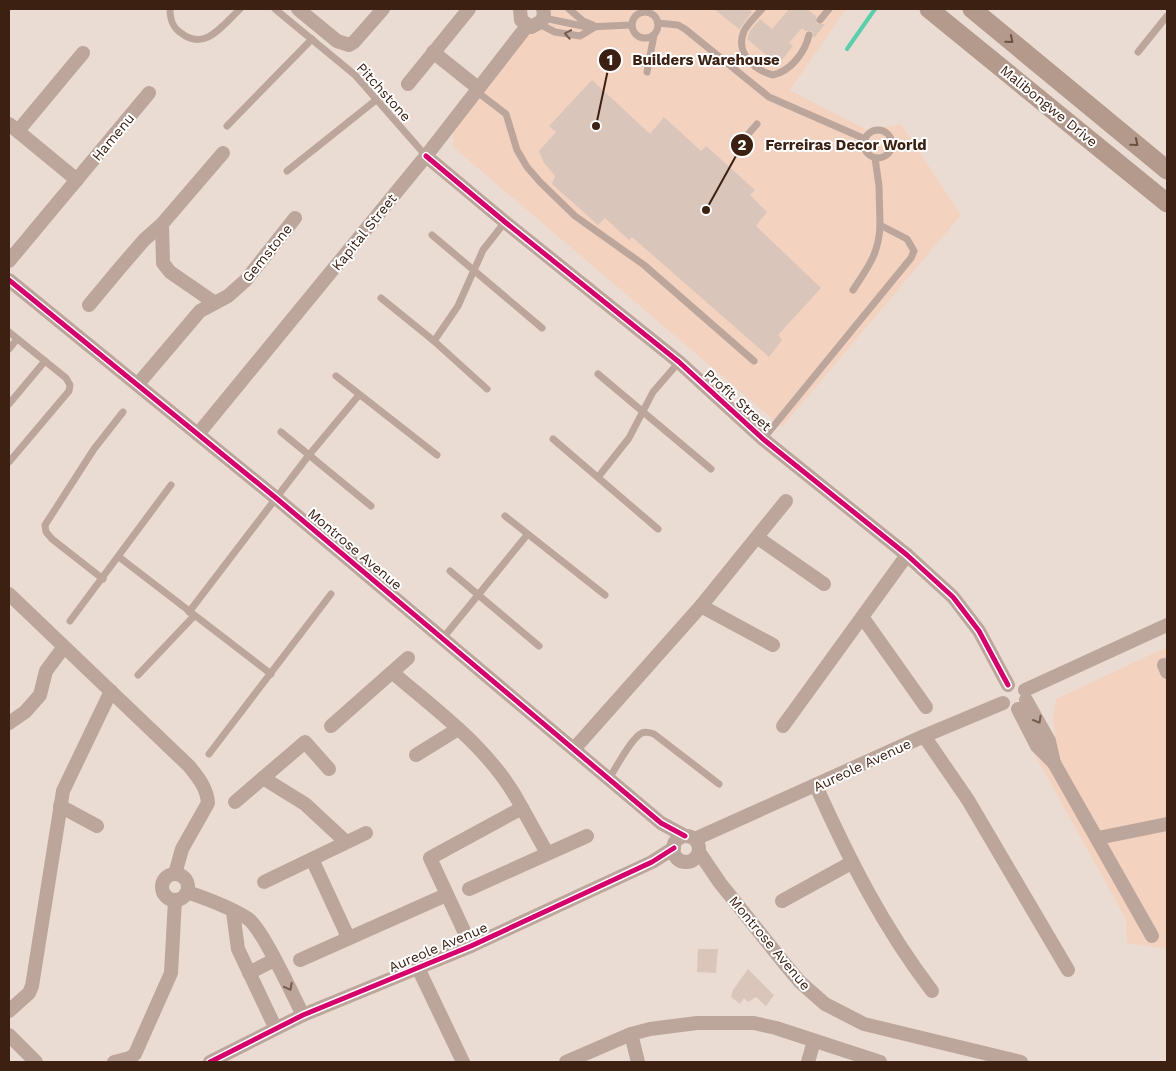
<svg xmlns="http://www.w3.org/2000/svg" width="1176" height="1071" font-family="'Work Sans',sans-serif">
	<rect width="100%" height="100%" fill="#ebdcd3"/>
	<g fill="#f3d2c0">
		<path d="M546,9H846L790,90L867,130L901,124L961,215L782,427L453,147V126Z"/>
		<path d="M1167,647V947L1166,949L1127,943L1126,919L1029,744L1055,733L1053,719L1056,699Z"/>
	</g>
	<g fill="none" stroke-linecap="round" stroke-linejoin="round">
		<path stroke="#5acfac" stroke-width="4" d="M847,49L875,9"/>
	</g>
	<g fill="#dac5ba">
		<path d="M714,9H748L752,12L739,29Z"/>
		<path d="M789,9H807L816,16L817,24H825L814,38L812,31H805L802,28L789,43L793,46L778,65L747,39L750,31L760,19L772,29Z"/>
		<path d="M592,80L650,134L664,117L701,151L706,146L755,190L750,195L767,212L756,226L821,288L778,335L782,340L769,357L632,237L629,240L605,218L598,225L552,184L555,176L544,163L539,151L556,132L549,126Z"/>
		<path d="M698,949H718L716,973L697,972Z"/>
		<path d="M748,969L774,995L766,1006L756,997L748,1002L744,998L740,1004L731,997L733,990Z"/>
	</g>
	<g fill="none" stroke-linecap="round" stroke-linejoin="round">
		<g stroke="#bca69b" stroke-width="7">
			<path d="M170,9C170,19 172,27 181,33C205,52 223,25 240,9"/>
			<path d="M275,9L355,75L426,156"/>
			<path d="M569,9L583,21L593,25"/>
			<path d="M762,9C756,16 748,23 744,31C735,52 753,70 773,75C791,71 805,52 809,35"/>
			<circle cx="645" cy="25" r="13"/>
			<path d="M544,18L587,27L631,25"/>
			<path d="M820,20L829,9"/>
			<path d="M658,23L678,25L685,29L769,97L865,139"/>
			<path d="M539,24L555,32L580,36L595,27"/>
			<path d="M1138,52L1167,16"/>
			<path d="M647,72L654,35"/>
			<path d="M476,91L506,114L517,150L527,167L540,182L575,216L644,265L754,361"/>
			<path d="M227,126L312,39"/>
			<circle cx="878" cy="144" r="14"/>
			<path d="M736,148L757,124"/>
			<path d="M287,171L376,100"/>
			<path d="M432,235L542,328"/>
			<path d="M853,290C868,267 879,254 880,225"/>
			<path d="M381,298L434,341"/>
			<path d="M9,332L66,378L70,385L69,391L9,462"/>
			<path d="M9,349L17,339"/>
			<path d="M598,374L711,469"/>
			<path d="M336,376L437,455"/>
			<path d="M487,389L434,341L458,306L483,250L505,222"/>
			<path d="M9,404L45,361"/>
			<path d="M281,432L371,506"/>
			<path d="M553,439L658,529"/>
			<path d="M763,439L911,258L914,251L907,239L880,225L879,186L875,158"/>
			<path d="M599,476L629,438L653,392L679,362"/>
			<path d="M505,516L605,595"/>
			<path d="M119,557L271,674"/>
			<path d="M450,571L539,646"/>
			<path d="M103,579L52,539L46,532L45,525L94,449L123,412"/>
			<path d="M189,612L309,455L359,395"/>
			<path d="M70,621L171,485"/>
			<path d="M443,638L527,535"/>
			<path d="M138,675L194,616"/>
			<path d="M209,754L331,594"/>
			<path d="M609,779C615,769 632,737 642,733C646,731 651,733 654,734L719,784"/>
		</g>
		<g stroke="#bca69b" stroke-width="14">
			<path d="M298,9L337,41L349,45L354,42L383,9"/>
			<path d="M520,9L521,20L531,27L542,21L544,14L543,9"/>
			<path d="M433,52L478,88"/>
			<path d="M408,84L469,9"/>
			<path d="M9,124L77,180"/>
			<path d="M18,131L83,53"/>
			<path d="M426,156L505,222L679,362L763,439L907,555L953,597L979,631L1008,685"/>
			<path d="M162,224L163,263L170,272L215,303"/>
			<path d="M9,261L149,93"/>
			<path d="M9,280L276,498L661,823L685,836"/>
			<path d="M89,305L119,269L144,240L162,224L223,153"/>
			<path d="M138,384L200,311L228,296L246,280L295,218"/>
			<path d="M198,434L426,156L527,26"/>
			<path d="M758,538L824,584"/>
			<path d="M9,594L189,766C198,777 207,788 208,803L182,849L175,874"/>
			<path d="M701,606L773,645"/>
			<path d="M863,618L926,707"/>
			<path d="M1164,665L1167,672"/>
			<path d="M393,673C441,714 493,751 522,808"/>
			<path d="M1025,690L1167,625"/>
			<path d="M1018,709L1037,746L1054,763L1049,741L1026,700"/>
			<path d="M9,723L25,712L40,695L46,671L63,648"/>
			<path d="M331,726L408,658"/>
			<path d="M783,726L907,555"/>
			<path d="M924,736L968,800L1068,970"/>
			<path d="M574,749L701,606L786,501"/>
			<path d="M416,755L458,729"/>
			<path d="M1054,763L1152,936"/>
			<path d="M263,778L305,804L346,842"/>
			<path d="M816,786C849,859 883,927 932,991"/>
			<path d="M235,802L305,742L329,769"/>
			<path d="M60,806L97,826"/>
			<circle cx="686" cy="849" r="13"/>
			<path d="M1098,838L1167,824"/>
			<path d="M695,839L924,736L1003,703"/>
			<path d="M699,852L720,883L784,963L800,982L825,1004L864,1024L1021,1062"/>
			<path d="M312,859L348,937"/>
			<circle cx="175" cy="887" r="13"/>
			<path d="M264,882L366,833"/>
			<path d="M469,889L587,836"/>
			<path d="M187,892C208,899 229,907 247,918C262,927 293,996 303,1015"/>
			<path d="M782,901L851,863"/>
			<path d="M233,912L238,949L275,1027"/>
			<path d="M471,946L430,858L522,808L547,853"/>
			<path d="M300,960L446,895"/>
			<path d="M418,968L463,1062"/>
			<path d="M249,973L274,960"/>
			<path d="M9,1011L29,993L32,986L63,791L111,691"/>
			<path d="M631,1034L638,1062"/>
			<path d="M9,1035L36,1062"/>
			<path d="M114,1062L130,1058L135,1054L171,973L175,900"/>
			<path d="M210,1062L303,1015L471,946L652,862L674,848"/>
			<path d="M566,1062L631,1034L650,1029L697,1023H754L776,1028L880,1062"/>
			<path d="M808,1062L814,1041"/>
		</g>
		<g stroke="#b39a8c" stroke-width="19">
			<path d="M929,9L1167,203"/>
			<path d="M972,9L1167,170"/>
		</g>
		<g stroke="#fff" stroke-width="8">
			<g id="cycleway">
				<path d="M426,156L505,222L679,362L763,439L907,555L953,597L979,631L1008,685"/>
				<path d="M9,280L276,498L661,823L685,836"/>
				<path d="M210,1062L303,1015L471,946L652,862L674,848"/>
			</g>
		</g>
		<use href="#cycleway" stroke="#d6006c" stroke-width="5"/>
	</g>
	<defs><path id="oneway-chevron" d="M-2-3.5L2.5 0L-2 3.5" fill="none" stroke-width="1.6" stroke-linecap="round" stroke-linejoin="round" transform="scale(1.25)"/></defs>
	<g stroke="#765d50">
		<use href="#oneway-chevron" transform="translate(568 34) rotate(-170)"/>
		<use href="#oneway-chevron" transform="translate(1038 720) rotate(60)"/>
		<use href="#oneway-chevron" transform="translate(289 987) rotate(62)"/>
	</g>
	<g stroke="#6c5143">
		<use href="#oneway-chevron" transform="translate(1010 40) rotate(40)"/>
		<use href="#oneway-chevron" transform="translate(1135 143) rotate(40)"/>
	</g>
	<g text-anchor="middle" stroke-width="4" stroke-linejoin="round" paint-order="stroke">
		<g font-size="14" fill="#3c2113" stroke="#fff">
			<text transform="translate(384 92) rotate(48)" y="5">Pitchstone</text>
			<text transform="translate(1049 106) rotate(39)" y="5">Malibongwe Drive</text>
			<text transform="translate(113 137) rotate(-50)" y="5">Hamenu</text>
			<text transform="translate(364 232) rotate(-51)" y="5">Kapital Street</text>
			<text transform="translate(267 253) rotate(-51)" y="5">Gemstone</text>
			<text transform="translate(738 400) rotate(42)" y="5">Profit Street</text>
			<text transform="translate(355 549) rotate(40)" y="5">Montrose Avenue</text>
			<text transform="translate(862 765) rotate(-25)" y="5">Aureole Avenue</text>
			<text transform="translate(770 943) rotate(50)" y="5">Montrose Avenue</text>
			<text transform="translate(438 947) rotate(-23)" y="5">Aureole Avenue</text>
		</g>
	</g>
	<path fill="none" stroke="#3c2113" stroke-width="2" d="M596 126L610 60M706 210L742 145"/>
	<g fill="#3c2113" stroke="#fff" stroke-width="2">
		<circle cx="596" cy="126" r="5"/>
		<circle cx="706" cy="210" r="5"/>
		<circle cx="610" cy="60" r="12"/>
		<circle cx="742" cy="145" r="12"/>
	</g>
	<g font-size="15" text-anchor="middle" font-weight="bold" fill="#fff">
		<text x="610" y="65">1</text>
		<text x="742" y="150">2</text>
	</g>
	<g font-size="15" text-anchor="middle" font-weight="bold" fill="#3c2113" stroke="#fff" stroke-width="4" stroke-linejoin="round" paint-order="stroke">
		<text x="706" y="65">Builders Warehouse</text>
		<text x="846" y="150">Ferreiras Decor World</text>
	</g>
	<rect width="1176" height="1071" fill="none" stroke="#3c2113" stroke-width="20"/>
</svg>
